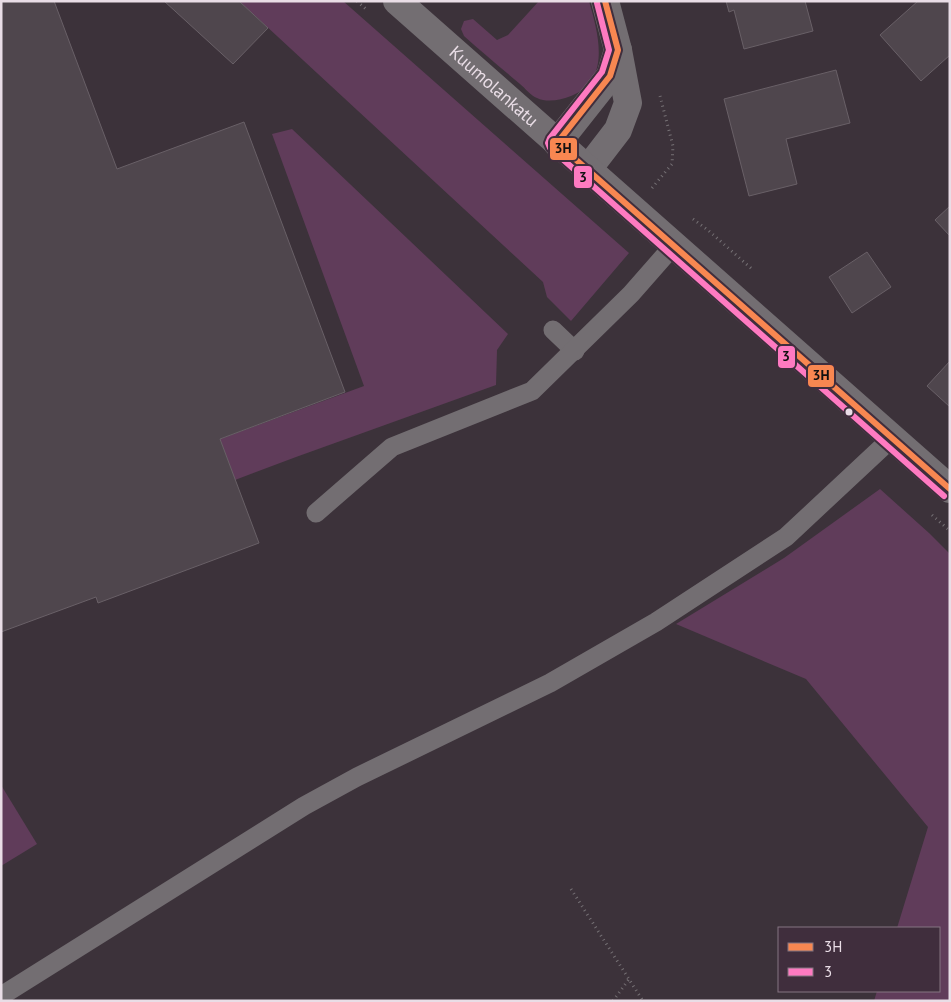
<svg xmlns="http://www.w3.org/2000/svg" width="951" height="1002" font-family="'PT Sans',sans-serif">
	<rect width="100%" height="100%" fill="#3c323a"/>
	<g fill="#603c5a">
		<path d="M239,1H343L629,253L571,321L547,297L543,282Z"/>
		<path d="M539,1H589C598,33 612,80 571,96C561,100 547,103 537,98C531,96 525,88 520,84C501,68 482,52 464,36L461,29L464,21L473,19L497,40L508,35Z"/>
		<path d="M292,129L508,334L497,350L496,385L296,457L235,480L220,439L364,386L272,134Z"/>
		<path d="M880,489L929,533L950,554V1001H874L877,991H940V928H897L928,827L806,679L676,624L784,558Z"/>
		<path d="M1,785L37,844L1,866Z"/>
	</g>
	<g fill="#4f464d" stroke="#696067">
		<path d="M1,1H54L117,169L244,122L345,392L220,439L259,543L98,603L96,597L1,632Z"/>
		<path d="M164,1H239L268,28L233,64Z"/>
		<path d="M726,1H805L813,31L744,49L734,10L729,12Z"/>
		<path d="M918,1H950V55L921,81L880,35Z"/>
		<path d="M836,70L850,123L786,139L797,184L749,196L724,99Z"/>
		<path d="M950,206V236L935,220Z"/>
		<path d="M867,252L891,287L852,313L829,277Z"/>
		<path d="M950,361V407L927,386Z"/>
	</g>
	<g fill="none" stroke-linecap="round" stroke-linejoin="round">
		<g stroke="#767175" stroke-width="3" stroke-dasharray="1 4" stroke-linecap="butt">
			<path d="M357,1L368,11"/>
			<path d="M652,188L672,164L673,146L660,96"/>
			<path d="M693,219L709,231L753,270"/>
			<path d="M932,515L950,531"/>
			<path d="M571,889L643,1001"/>
			<path d="M613,1001L629,979"/>
		</g>
		<g stroke="#736e72" stroke-width="19">
			<path d="M553,330L575,351"/>
			<path d="M316,513L392,447L532,391L631,294L674,245"/>
			<path d="M1,996L304,806L357,777L550,683L656,622L786,537L892,438"/>
		</g>
		<g stroke="#736e72" stroke-width="28">
			<path d="M557,143L610,76L618,50"/>
			<path d="M588,169L618,130L628,103L618,50L605,1"/>
		</g>
		<path stroke="#736e72" stroke-width="28" id="s1" d="M397,1L950,489"/>
		<g stroke="#402e3d" stroke-width="10">
			<path id="bus-1" d="M605,1L618,50L610,76L557,143L950,489"/>
		</g>
		<g stroke="#402e3d" stroke-width="10">
			<path id="bus-2" d="M597,3L609,50L602,72L550,138L548,143L550,148L944,496"/>
		</g>
		<use href="#bus-1" stroke="#f88751" stroke-width="6"/>
		<use href="#bus-2" stroke="#fe7ac1" stroke-width="6"/>
	</g>
	<circle fill="#e9dde6" stroke="#402e3d" stroke-width="2" cx="849" cy="412" r="4.5"/>
	<g text-anchor="middle" stroke-width="4.5" stroke-linejoin="round" paint-order="stroke">
		<g font-size="18" fill="#e9dde6" stroke="#402e3d">
			<text dy="6" stroke="none"><textPath href="#s1" startOffset="129">Kuumolankatu</textPath></text>
		</g>
	</g>
	<g stroke="#402e3d" stroke-width="2">
		<rect x="549" y="137" width="29" height="24" rx="5" fill="#f88751"/>
		<rect x="573" y="165" width="20" height="24" rx="5" fill="#fe7ac1"/>
		<rect x="777" y="345" width="19" height="24" rx="5" fill="#fe7ac1"/>
		<rect x="807" y="364" width="28" height="24" rx="5" fill="#f88751"/>
	</g>
	<g font-size="14" text-anchor="middle" font-weight="bold" fill="#111">
		<text x="563" y="153">3H</text>
		<text x="583" y="182">3</text>
		<text x="786" y="361">3</text>
		<text x="821" y="380">3H</text>
	</g>
	<rect width="951" height="1002" fill="none" stroke="#e9dde6" stroke-width="5"/>
	<rect x="778" y="927" width="162" height="65" fill="#402e3d" stroke="#847481"/>
	<rect x="788" y="943" width="25" height="8" fill="#f88751" stroke="#847481"/>
	<text x="824" y="952" font-size="15" fill="#e9dde6">3H</text>
	<rect x="788" y="968" width="25" height="8" fill="#fe7ac1" stroke="#847481"/>
	<text x="824" y="977" font-size="15" fill="#e9dde6">3</text>
</svg>
